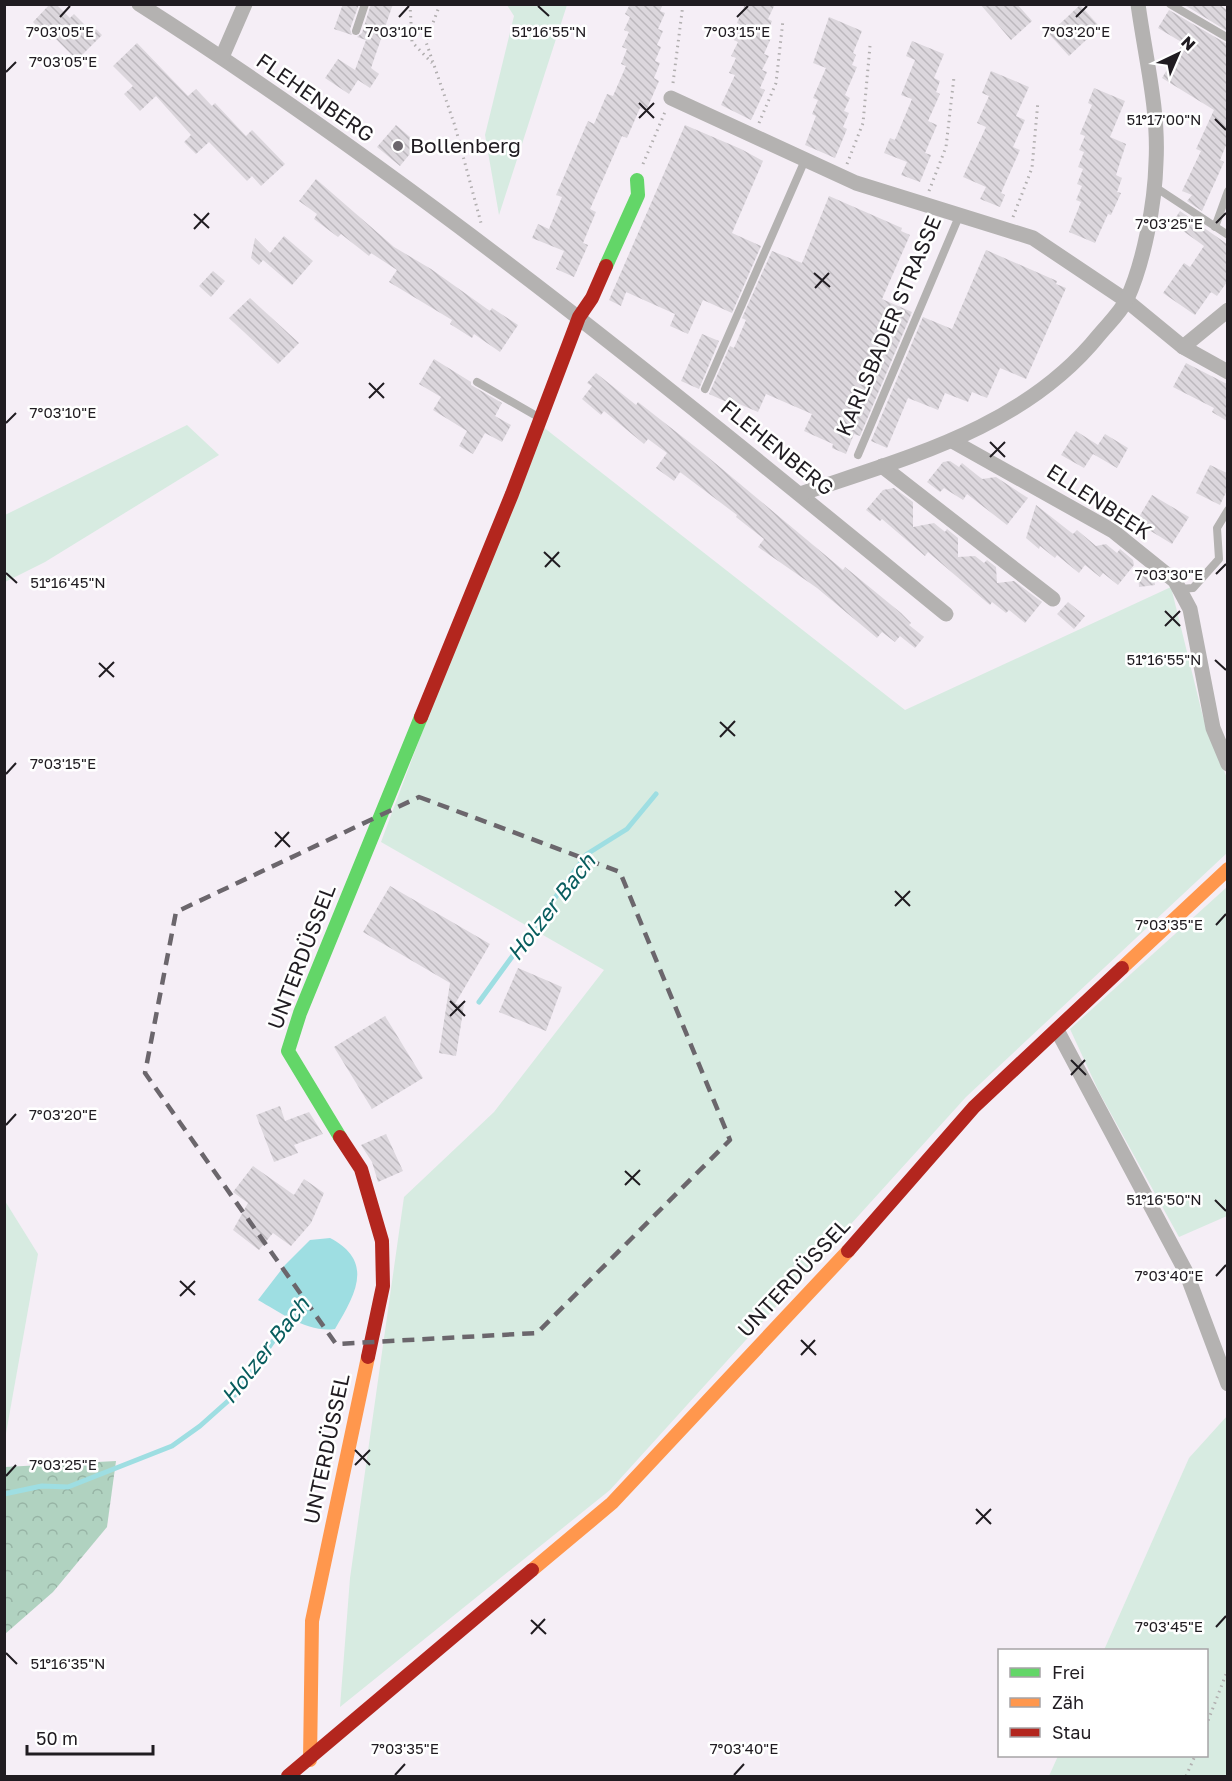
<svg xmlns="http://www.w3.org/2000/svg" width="1232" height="1781" font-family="'Golos Text',sans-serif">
	<defs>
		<pattern id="forest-crowns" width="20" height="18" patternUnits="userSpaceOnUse" patternTransform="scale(1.5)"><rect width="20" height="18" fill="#b0d2c0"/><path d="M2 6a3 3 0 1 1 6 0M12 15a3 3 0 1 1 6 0" fill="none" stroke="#97b4a5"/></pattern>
		<pattern id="building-back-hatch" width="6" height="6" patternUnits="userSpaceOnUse" patternTransform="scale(1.5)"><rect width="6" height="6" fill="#dcd7dd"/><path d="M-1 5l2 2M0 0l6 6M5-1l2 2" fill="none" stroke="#bcb8bd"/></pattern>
	</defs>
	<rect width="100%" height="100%" fill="#f5eef6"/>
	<g fill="#d7ebe1">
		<path d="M507,5H567L499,215L485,135L514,16Z"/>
		<path d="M538,423L905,710L1171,587L1203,717L1227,778V853L966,1097L610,1490L340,1707L350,1578L404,1197L494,1112L604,970L381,842Z"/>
		<path d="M187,425L219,455L45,562L5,582V515Z"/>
		<path d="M1227,887V1216L1179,1237L1099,1092L1070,1029Z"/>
		<path d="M5,1201L38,1254L5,1439Z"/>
		<path d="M1227,1416V1776H1049L1058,1756H1206V1650H1104L1189,1458Z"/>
	</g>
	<path fill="url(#forest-crowns)" d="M116,1461L107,1527L53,1592L5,1634V1467Z"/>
	<path fill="#9edee2" d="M330,1238C376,1262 354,1296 335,1329C308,1333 281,1313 258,1300L285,1265L310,1240Z"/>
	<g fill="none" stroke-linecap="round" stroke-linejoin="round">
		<g stroke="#9edee2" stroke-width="5">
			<path d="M479,1002L587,854L627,829L656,794"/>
			<path d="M4,1494L42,1486L68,1487L172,1446L200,1426L237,1393L292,1314"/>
		</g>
	</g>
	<g fill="url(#building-back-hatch)">
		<path d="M50,4H56L70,18L74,14L89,29L93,26L102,35L77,60L53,36L50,40L33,22Z"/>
		<path d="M343,4H359L350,29L352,35L334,29Z"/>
		<path d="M371,4H393L371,68L379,74L370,88L358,80L349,94L325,78L338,59L355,70L366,40L357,37L362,33Z"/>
		<path d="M630,4H663L660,11L665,13L658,29L663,31L657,45L661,47L655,61L660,63L654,78L659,81L646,111L640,108L627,138L622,136L590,209L596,212L583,243L588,245L574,277L556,269L564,251L532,238L538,224L549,229L562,197L556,195L588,121L594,124L607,94L613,96L626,66L621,64L627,49L622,47L629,32L624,30L630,17L625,14Z"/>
		<path d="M745,4H775L768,19L772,21L766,36L771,38L764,54L769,56L762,70L767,72L760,88L765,90L751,120L721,105L735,75L729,73L736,58L731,56L738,42L734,40L741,25L737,23Z"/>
		<path d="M980,4H1017L1032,21L1011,40Z"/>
		<path d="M1183,4H1219L1227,10V31Z"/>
		<path d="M1080,5L1100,27L1069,56L1049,34Z"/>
		<path d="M1169,10L1227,44V143L1220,160L1224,162L1202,211L1187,201L1192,195L1182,191L1201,151L1196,149L1214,110L1162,78L1183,43L1158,28Z"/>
		<path d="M829,17L862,31L853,53L856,55L852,65L857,67L845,95L850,98L844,111L849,113L843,127L847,129L835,158L805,145L816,116L812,114L818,100L813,98L826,68L813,63Z"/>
		<path d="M912,41L944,54L934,78L940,81L936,92L940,94L928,121L937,125L925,153L931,155L920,182L901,175L907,162L884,153L890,138L895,140L912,99L901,95L915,60L906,56Z"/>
		<path d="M137,43L188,96L196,89L212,106L215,103L246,136L252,130L285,164L261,186L252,176L247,181L209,142L196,154L184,142L191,135L156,96L140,111L124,94L133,86L113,66Z"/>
		<path d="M991,71L1029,87L1016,116L1025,120L1013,147L1020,150L1001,193L1005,195L1000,207L980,199L986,187L963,177L986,127L977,123L989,96L982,93Z"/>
		<path d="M1094,88L1125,101L1110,137L1126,144L1116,175L1122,178L1117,192L1121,193L1111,215L1108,214L1095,243L1069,232L1081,202L1076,200L1082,186L1077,184L1083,169L1078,167L1084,152L1079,150L1085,136L1080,134L1092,105L1088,103Z"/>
		<path d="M396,125L418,144L400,166L377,147Z"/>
		<path d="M685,125L741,149L763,161L732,233L761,246L732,313L703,300L688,334L670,326L675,314L626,292L621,306L609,300Z"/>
		<path d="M316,179L394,247L431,269L490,311L492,308L518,325L500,352L474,334L472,338L450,324L452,320L389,282L397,270L371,253L369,256L341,234L338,237L314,219L317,214L299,201Z"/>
		<path d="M829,196L902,228L901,231L910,235L882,299L912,312L860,436L854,434L846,454L832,448L833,444L804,431L812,414L766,394L758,412L730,400L729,403L709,394L730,346L734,348L746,320L742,318L772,251L802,263Z"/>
		<path d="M1180,211L1227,244V282L1217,296L1211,292L1195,315L1163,293L1184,263L1190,267L1204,246L1172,223Z"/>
		<path d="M284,236L313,261L292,285L263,260L259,265L251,258L255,238L270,253Z"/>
		<path d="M986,250L1057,281L1056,284L1066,288L1026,379L1000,368L987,398L972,392L968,402L945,393L938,410L908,398L887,448L871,441L923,317L952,329Z"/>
		<path d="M213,271L225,281L211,297L199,286Z"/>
		<path d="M250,298L299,343L278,364L229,318Z"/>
		<path d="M702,334L719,341L699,389L681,381Z"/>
		<path d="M434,359L471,382V385L502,403L495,416L511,425L502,442L485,433L473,454L459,446L467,431L433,410L441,397L419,384Z"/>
		<path d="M1186,363L1227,384V421L1212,412L1214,408L1173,387Z"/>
		<path d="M596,373L636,405L638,402L703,453L843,570L845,567L901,613L911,623L909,625L924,637L915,648L900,636L895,642L882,632L877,638L817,588L758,547L764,539L736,517L737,515L680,472L674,481L656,468L667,453L648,439L644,444L604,411L601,415L582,399L592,386L587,383Z"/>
		<path d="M1076,431L1098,445L1105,434L1128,448L1117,468L1093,454L1084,468L1061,455Z"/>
		<path d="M950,461L959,467L962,463L982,479L996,477L1028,498L1007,525L967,494L963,500L944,488L940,492L927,482L943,462Z"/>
		<path d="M1210,465L1227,473V490L1220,505L1196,493Z"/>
		<path d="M894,488L913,502V527L934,523L945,532L947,529L958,538V557L975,556L984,563L987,560L996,567L997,583L1014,581L1042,602L1025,623L1009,610L1006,613L992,602L990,605L928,552L925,556L882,519L880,521L866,510L883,490Z"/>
		<path d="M1152,495L1189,517L1172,544L1136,522Z"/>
		<path d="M1036,505L1073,534L1077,530L1096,546L1106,544L1117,553L1120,549L1133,560L1134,565L1118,585L1103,573L1100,577L1085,565L1079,573L1057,555L1055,558L1040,546L1039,549L1026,538Z"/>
		<path d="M1146,570L1154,577L1155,585L1139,587L1138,571Z"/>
		<path d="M1068,602L1085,616L1074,629L1057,614Z"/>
		<path d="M390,886L490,944L455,1004L464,1005L456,1056L439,1053L450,983L363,932Z"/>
		<path d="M518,968L562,987L546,1031L499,1012Z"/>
		<path d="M385,1016L423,1078L372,1109L334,1047Z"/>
		<path d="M280,1106L285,1121L309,1112L323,1134L294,1145L298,1153L274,1162L256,1115Z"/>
		<path d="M386,1134L403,1171L378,1182L372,1162L361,1145Z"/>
		<path d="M253,1166L294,1195L304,1179L324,1193L311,1223L291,1246L273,1233L259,1250L233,1230L248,1203L233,1192Z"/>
	</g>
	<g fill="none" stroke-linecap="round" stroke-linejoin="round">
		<g stroke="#b1aeaf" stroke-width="3" stroke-dasharray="1.5 4.5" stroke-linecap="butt">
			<path d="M410,4L412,42L432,63"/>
			<path d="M440,4L426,42L455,126L481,223"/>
			<path d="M673,83L683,4"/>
			<path d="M759,123L776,83L783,20"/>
			<path d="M643,164L665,112"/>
			<path d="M847,164L863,123L870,46"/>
			<path d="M929,191L946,147L954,77"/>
			<path d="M1013,217L1032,168L1038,101"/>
			<path d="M1206,1726L1228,1669"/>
			<path d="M1186,1776L1195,1756"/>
		</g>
		<g stroke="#b4b2b1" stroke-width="8">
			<path d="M1170,4L1228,38"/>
			<path d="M356,31L365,4"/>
			<path d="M1155,187L1228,235"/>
			<path d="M1215,227L1228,191"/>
			<path d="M477,382L540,418"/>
			<path d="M705,389L805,160"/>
			<path d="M858,455L960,214"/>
			<path d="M1180,589L1193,588L1219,559L1217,528L1228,510"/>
		</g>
		<g stroke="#b4b2b1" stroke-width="15">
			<path d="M139,4C424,185 685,401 946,614"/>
			<path d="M222,57L245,4"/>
			<path d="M671,98L856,183L1033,238L1127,301L1183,347L1228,372"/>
			<path d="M1183,347L1228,310"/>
			<path d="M954,442L1113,531L1175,581L1190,609L1213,728L1228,764"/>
			<path d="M882,466L1053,599"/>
			<path d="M800,494C908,457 1024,428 1099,335C1108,324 1121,312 1127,299C1144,262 1155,203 1156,162C1159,110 1145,56 1138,4"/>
			<path d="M1057,1030L1186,1272L1228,1384"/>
		</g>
		<g stroke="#63d668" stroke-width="14">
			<path d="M606,266L638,195L637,180"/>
			<path d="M340,1137L288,1051L300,1013L421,717"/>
		</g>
		<g stroke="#ff974d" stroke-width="14">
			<path d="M1122,968L1228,869"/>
			<path d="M532,1570L612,1503L848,1251"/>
			<path d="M310,1760L312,1621L368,1357"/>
		</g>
		<g stroke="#b3261e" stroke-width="14">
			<path d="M421,717L512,494L579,317L592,298L606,266"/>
			<path d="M340,1137L361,1169L382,1241L383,1286L368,1357"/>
			<path d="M848,1251L974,1107L1122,968"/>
			<path d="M288,1776L532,1570"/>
		</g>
	</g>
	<path fill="none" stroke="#6b666c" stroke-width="4.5" stroke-dasharray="12 8" stroke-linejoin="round" d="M419,797L620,872L730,1140L537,1333L336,1344L145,1073L176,912Z"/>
	<path fill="none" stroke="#201c21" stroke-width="2" d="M538,6L549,16M60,17L70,6M399,17L409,6M737,17L748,6M1076,17L1087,6M6,72L16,62M639,103L654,118M639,118L654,103M1215,119L1226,130M194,214L209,228M1216,223L1226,213M194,229L209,213M814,273L830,287M815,288L829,273M369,383L384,398M369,398L384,383M6,423L16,413M990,442L1005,457M990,457L1005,442M544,552L560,567M545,567L559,552M6,573L17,583M1216,574L1226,564M1165,611L1180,626M1165,626L1180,611M1215,660L1226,670M99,663L114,677M99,677L114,662M720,722L735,736M720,737L735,721M6,774L16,763M275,832L290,847M275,847L289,832M895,891L910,906M895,906L910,891M1216,925L1226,914M450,1001L465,1016M450,1016L465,1001M1071,1060L1086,1075M1071,1075L1085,1060M6,1125L16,1114M625,1171L640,1185M625,1185L640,1170M1215,1200L1226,1211M1216,1276L1226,1265M180,1281L195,1295M180,1296L195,1281M801,1340L816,1355M801,1355L815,1340M355,1450L370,1465M355,1465L370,1450M6,1476L16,1465M976,1509L991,1524M976,1524L991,1509M531,1620L546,1634M1216,1627L1226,1616M531,1634L545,1619M6,1653L17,1664M395,1775L405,1764M734,1775L744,1764"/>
	<circle fill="#6b666c" stroke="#fff" stroke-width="2" cx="398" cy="146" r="6"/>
	<g text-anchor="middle" stroke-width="5" stroke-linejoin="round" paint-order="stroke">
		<g font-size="21" fill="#201c21" stroke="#fff">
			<text transform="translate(315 98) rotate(35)" y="7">FLEHENBERG</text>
			<text transform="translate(889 326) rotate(-67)" y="7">KARLSBADER STRASSE</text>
			<text transform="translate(777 448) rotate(39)" y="7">FLEHENBERG</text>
			<text transform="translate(1099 502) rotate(33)" y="7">ELLENBEEK</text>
			<text transform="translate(302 957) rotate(-69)" y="7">UNTERDÜSSEL</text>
			<text transform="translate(794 1278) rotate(-47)" y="7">UNTERDÜSSEL</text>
			<text transform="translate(327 1449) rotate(-78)" y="7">UNTERDÜSSEL</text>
		</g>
		<g font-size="21" fill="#201c21" stroke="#fff" text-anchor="start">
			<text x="410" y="153">Bollenberg</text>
		</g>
		<g font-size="22" font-style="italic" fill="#085d5e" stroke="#fff">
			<text transform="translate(551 907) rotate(-52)" y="8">Holzer Bach</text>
			<text transform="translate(265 1350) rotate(-52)" y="8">Holzer Bach</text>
		</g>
	</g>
	<g font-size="15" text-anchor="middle" fill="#201c21" stroke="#fff" stroke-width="5" stroke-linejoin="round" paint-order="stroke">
		<text x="549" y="37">51°16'55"N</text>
		<text x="60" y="37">7°03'05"E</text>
		<text x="399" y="37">7°03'10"E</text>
		<text x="737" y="37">7°03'15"E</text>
		<text x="1076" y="37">7°03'20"E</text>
		<text x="63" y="67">7°03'05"E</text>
		<text x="1164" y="125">51°17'00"N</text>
		<text x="1169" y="229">7°03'25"E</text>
		<text x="63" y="418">7°03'10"E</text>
		<text x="1169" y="580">7°03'30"E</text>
		<text x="68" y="588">51°16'45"N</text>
		<text x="1164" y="665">51°16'55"N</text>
		<text x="63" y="769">7°03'15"E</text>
		<text x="1169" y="930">7°03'35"E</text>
		<text x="63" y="1120">7°03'20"E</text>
		<text x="1164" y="1205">51°16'50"N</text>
		<text x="1169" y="1281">7°03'40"E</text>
		<text x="63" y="1470">7°03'25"E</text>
		<text x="1169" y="1632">7°03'45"E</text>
		<text x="68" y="1669">51°16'35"N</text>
		<text x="405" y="1754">7°03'35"E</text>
		<text x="744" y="1754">7°03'40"E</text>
	</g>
	<rect width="1232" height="1781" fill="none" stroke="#201c21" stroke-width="12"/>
	<rect x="998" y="1649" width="210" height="108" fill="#ffffff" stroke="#a6a4a6" stroke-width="1.5"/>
	<rect x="1010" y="1668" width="30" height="9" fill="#63d668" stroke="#a6a4a6" stroke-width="1.5"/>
	<text x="1052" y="1679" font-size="18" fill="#201c21">Frei</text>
	<rect x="1010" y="1698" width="30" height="9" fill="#ff974d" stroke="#a6a4a6" stroke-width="1.5"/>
	<text x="1052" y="1709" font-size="18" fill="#201c21">Zäh</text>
	<rect x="1010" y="1728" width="30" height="9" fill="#b3261e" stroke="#a6a4a6" stroke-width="1.5"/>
	<text x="1052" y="1739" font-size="18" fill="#201c21">Stau</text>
	<g transform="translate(1178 54) rotate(44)" stroke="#ffffff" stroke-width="4.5" paint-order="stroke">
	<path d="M0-4.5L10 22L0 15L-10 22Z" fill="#201c21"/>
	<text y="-9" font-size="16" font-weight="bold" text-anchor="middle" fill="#201c21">N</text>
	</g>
	<path d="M27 1745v9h126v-9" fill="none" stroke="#201c21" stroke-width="3"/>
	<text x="36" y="1745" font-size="18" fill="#201c21" stroke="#ffffff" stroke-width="4.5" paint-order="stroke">50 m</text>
</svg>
